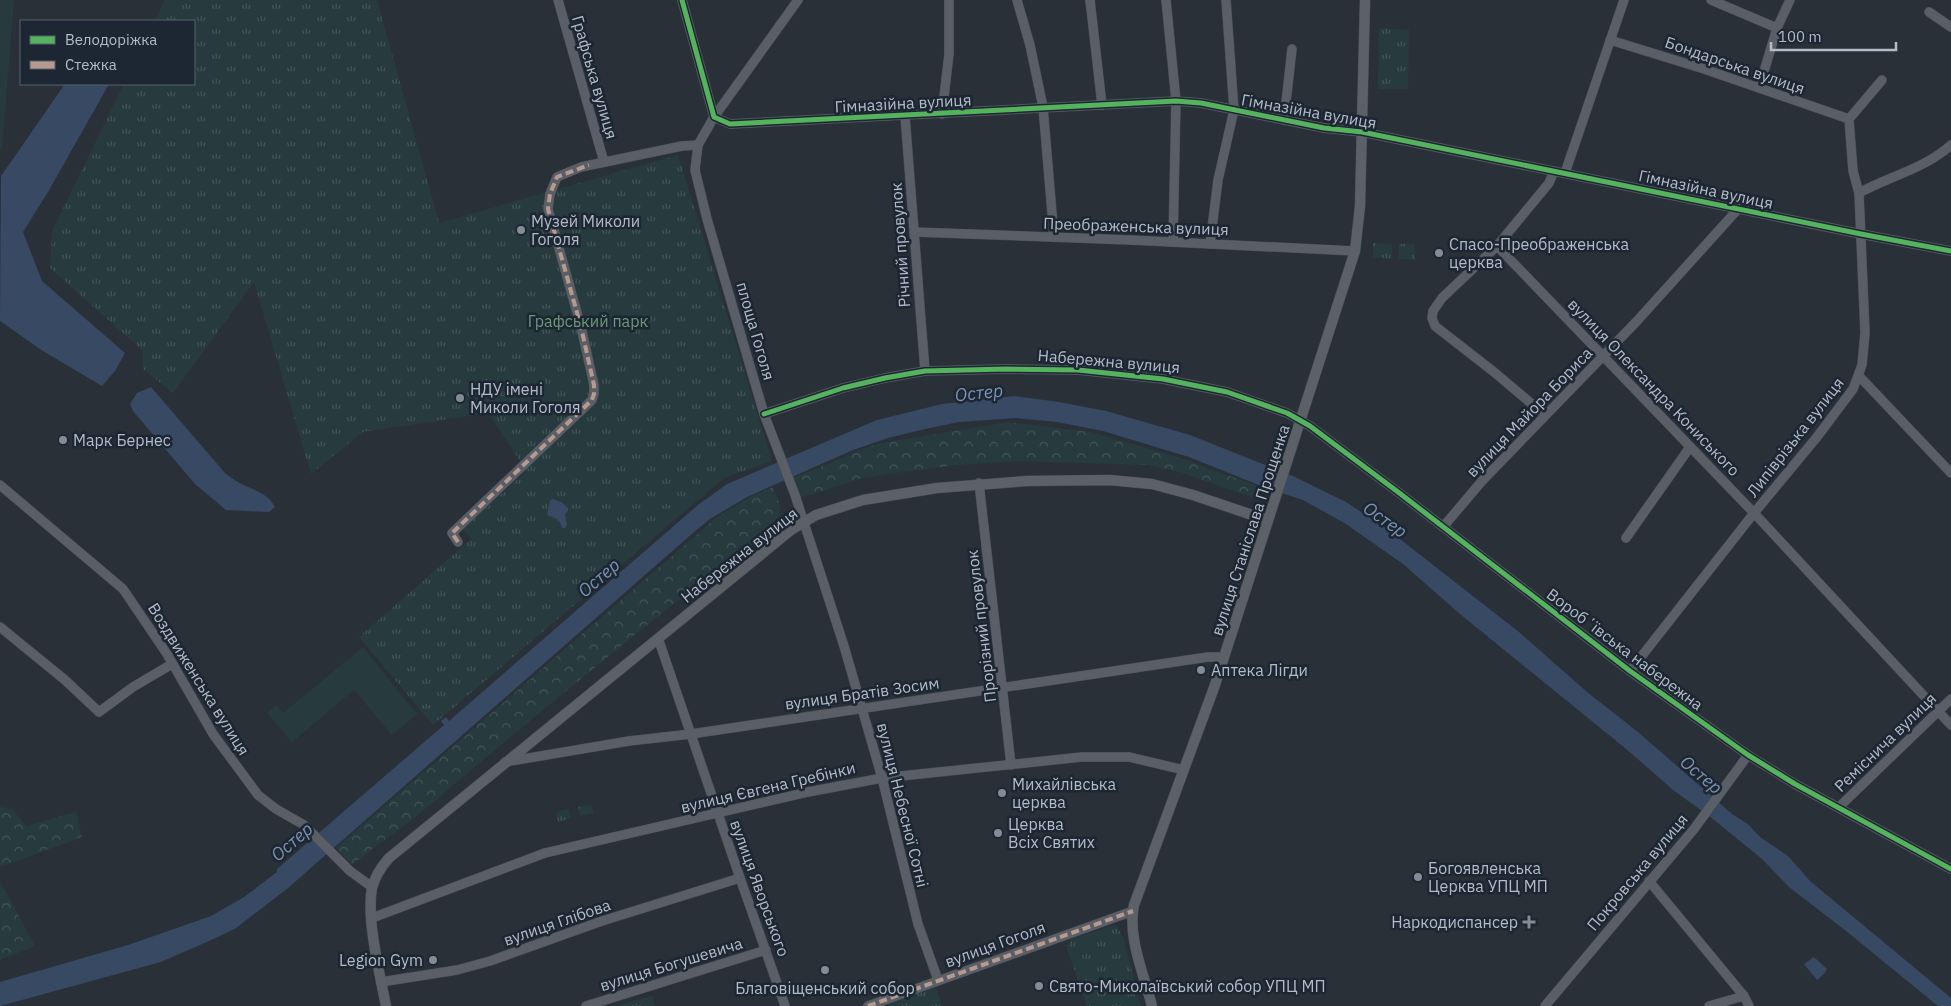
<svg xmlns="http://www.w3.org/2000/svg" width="1951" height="1006" font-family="'IBM Plex Sans',sans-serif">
	<defs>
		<pattern id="grass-tufts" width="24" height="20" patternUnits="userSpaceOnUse" patternTransform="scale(1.25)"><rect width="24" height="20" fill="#273a3e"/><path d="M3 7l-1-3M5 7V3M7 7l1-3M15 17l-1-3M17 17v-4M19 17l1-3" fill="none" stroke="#445559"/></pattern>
		<pattern id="forest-crowns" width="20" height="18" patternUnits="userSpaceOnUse" patternTransform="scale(1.25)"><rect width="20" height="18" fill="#273a3e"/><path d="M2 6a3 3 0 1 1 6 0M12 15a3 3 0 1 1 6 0" fill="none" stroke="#445559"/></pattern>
	</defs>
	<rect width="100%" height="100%" fill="#2a3038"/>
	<g fill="url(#grass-tufts)">
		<path d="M165,0H377L439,223L678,155L772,461L724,478L433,725L359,637L471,539L463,528L525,473L520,461L488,413L363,432L311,474L254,282L173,393L143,369V351L50,268L52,231L124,84H194V21H155Z"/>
		<path d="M1379,28L1409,30L1408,89H1378Z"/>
		<path d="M1373,243L1392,244V259L1373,257Z"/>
		<path d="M1399,244H1415V260L1399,259Z"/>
		<path d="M591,804L594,813L580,816L578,807Z"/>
		<path d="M569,809L571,818L558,822L556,812Z"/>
		<path d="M1116,925L1123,937L1141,1006H1087L1067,949L1071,939Z"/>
		<path d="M935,987L943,1006H883Z"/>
		<path d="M652,996L655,1006H614Z"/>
	</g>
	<g fill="url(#forest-crowns)">
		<path d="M1008,422L1091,432L1177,457L1258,486L1254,498L1180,472L1148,465L1018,461L957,465L887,474L859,479L797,499L791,479L876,444Z"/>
		<path d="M773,487L780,505V516L749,545H744L743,549C633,635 525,724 418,815C397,832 373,847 352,865L336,848L717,517L750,497Z"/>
		<path d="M0,807L12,809L26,826L76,812L82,837L0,867Z"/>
		<path d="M0,881L35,946L0,960Z"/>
	</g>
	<g fill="#273a3e">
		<path d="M0,0H14L2,149H0Z"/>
		<path d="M363,647L417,714L392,735L354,690L292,742L267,713L276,705L283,713Z"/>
	</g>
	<g fill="#384963">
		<path d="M65,84H109L48,192L23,232L42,281L125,353L115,371L102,386L43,351L0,321L1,176Z"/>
		<path d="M151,387L225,473C229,476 234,480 238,482C252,490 267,492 275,507L269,512L226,510L195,484L133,411L130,404L137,393Z"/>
		<path d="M1014,396L1059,402L1106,411L1190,435L1293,476L1346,502L1387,529L1519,632L1587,692L1638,732L1732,814L1749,825L1760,837L1788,856L1810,881L1951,998V1006H1938L1846,931L1789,887L1762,859L1713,819L1673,790L1631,753L1460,614L1403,564L1346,524L1303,500L1266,488L1189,457L1103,431L1057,422L1016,418L959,422L925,429L888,438L853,450L747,497L710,519L694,532L288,888L236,928L218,937L161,962L0,1006V982L128,945L211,916L244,897L277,872V869L444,725L441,721L446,717L449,721L698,505L727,484L877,420L942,404Z"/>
		<path d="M553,499L561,502L568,508V511L565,514L567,525L565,528H562L559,520L547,515L550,500Z"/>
		<path d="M1814,957L1827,969L1824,974L1817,980L1804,964Z"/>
	</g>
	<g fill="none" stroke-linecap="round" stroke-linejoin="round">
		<g stroke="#484c53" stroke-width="10">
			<g id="minor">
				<path d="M558,0L604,162"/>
				<path d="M682,0L714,117L730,124L1176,101L1201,103L1324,128L1362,132L1861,234L1951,251"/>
				<path d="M798,0L714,117L698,145L695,170L707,219L764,414L795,495L844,646L882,778L918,924L938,980"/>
				<path d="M1017,0L1030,45L1043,107L1054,237"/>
				<path d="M1090,0L1102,105"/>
				<path d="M1166,0L1176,101L1173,242"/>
				<path d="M1711,0L1777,28"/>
				<path d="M1929,12L1951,27"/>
				<path d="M1610,40L1704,69L1849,119"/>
				<path d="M1759,88L1777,28L1790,0"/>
				<path d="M942,114L949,54V0"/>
				<path d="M905,116L925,371"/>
				<path d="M1284,120L1292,49"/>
				<path d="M1565,173L1624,0"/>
				<path d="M1859,193L1853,171L1849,119L1882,80"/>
				<path d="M914,232L1130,240L1355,251"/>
				<path d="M1210,244L1218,180L1234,110L1226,0"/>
				<path d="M1497,246L1754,513L1951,725"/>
				<path d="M1859,376L1951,473"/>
				<path d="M764,414L843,388L885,378L925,371L1006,369L1078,370L1163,379L1227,392L1287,413L1310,426L1398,492L1630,671L1748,755L1795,784L1951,869"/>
				<path d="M1545,415L1494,372L1435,326L1432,318L1433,311L1442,298L1497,246L1549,183L1554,171"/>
				<path d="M979,483L1011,765"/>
				<path d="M0,485L123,589L167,654L213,734L258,795L276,809L304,825L350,871L372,887"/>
				<path d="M1443,527L1482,481L1637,321L1739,208"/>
				<path d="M1626,538L1690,447"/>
				<path d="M458,542L452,533L592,400L594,394V385L581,327L548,209L550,194L557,177L581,167L682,146L698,145"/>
				<path d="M0,627L65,680L99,712L133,687L172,664"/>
				<path d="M658,638L740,878L785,1006"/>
				<path d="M1630,671L1754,513L1817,437L1853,389L1862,365L1865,333L1859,193C1890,176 1924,169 1951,145"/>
				<path d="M505,762L629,741L691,734L1208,657H1223"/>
				<path d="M1839,807L1951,699"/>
				<path d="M1649,881L1744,996L1749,1006"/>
				<path d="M372,918L545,853L808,792L882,778L1082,757H1129L1184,770"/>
				<path d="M381,982L457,970L490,961L602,921L740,878"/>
				<path d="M586,1006L766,950"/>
				<path d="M868,1006L1133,911"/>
				<path d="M1545,1006L1694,829L1748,755"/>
				<path d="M1709,1006L1744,996"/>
			</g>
		</g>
		<g stroke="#484c55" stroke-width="11">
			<g id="major">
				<path d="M386,1006C380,975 366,918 372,888C375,876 381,867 389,858L791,530L816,515L863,500L937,488L1027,481L1109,480L1152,484L1193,495L1267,520"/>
				<path d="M1152,1006C1144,975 1127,936 1134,905L1215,685L1355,251L1360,206L1365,0"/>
			</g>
		</g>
		<use href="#minor" stroke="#5a5e66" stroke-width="9"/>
		<use href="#major" stroke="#5c6168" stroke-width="10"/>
		<g stroke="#b69a8f" stroke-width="4" stroke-dasharray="8 4" stroke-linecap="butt">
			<path d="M458,542L452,533L592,400L594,394V385L581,327L548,209L550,194L557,177L589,165"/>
			<path d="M868,1006L1133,911"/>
		</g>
		<g stroke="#1d2633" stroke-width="8">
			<g id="cycleway">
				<path d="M682,0L714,117L730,124L1176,101L1201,103L1324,128L1362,132L1861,234L1951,251"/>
				<path d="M764,414L843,388L885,378L925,371L1006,369L1078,370L1163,379L1227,392L1287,413L1310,426L1398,492L1630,671L1748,755L1795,784L1951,869"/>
			</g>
		</g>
		<use href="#cycleway" stroke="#56b35d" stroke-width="5"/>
	</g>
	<g fill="#848b96" stroke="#1d2633" stroke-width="2">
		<circle cx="521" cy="230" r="5"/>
		<circle cx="1439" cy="253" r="5"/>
		<circle cx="460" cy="398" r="5"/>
		<circle cx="63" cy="440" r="5"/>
		<circle cx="1201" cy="670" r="5"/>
		<circle cx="1002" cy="793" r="5"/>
		<circle cx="998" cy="833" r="5"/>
		<circle cx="1418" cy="877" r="5"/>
		<path d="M1526.5 914.5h5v5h5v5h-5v5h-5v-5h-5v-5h5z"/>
		<circle cx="433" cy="960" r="5"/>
		<circle cx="825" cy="970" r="5"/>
		<circle cx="1039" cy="986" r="5"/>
	</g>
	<g text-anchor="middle" stroke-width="5" stroke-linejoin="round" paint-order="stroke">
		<g font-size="16" fill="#b4bcc9" stroke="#1d2633">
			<text transform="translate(1735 65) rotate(19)" y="6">Бондарська вулиця</text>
			<text transform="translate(595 77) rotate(74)" y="6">Графська вулиця</text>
			<text transform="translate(903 103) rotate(-3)" y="6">Гімназійна вулиця</text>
			<text transform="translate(1309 111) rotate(10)" y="6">Гімназійна вулиця</text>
			<text transform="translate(1706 189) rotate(12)" y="6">Гімназійна вулиця</text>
			<text transform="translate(1136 226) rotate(2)" y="6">Преображенська вулиця</text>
			<text transform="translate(900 245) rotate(-94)" y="6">Річний провулок</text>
			<text transform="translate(756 331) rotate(74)" y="6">площа Гоголя</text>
			<text transform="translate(1109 361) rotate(5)" y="6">Набережна вулиця</text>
			<text transform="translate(1654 387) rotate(46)" y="6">вулиця Олександра Кониського</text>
			<text transform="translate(1529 412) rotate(-46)" y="6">вулиця Майора Бориса</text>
			<text transform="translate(1795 437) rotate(-52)" y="6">Липіврізька вулиця</text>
			<text transform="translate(1250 530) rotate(-72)" y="6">вулиця Станіслава Прощенка</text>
			<text transform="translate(739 555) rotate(-38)" y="6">Набережна вулиця</text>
			<text transform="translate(981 626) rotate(-97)" y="6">Прорізний провулок</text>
			<text transform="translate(1625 649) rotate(37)" y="6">Воробʼївська набережна</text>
			<text transform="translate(199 679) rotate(58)" y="6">Воздвиженська вулиця</text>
			<text transform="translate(862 693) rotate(-8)" y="6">вулиця Братів Зосим</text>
			<text transform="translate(1885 742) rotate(-44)" y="6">Реміснича вулиця</text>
			<text transform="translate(768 787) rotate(-13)" y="6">вулиця Євгена Гребінки</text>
			<text transform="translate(903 805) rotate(76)" y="6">вулиця Небесної Сотні</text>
			<text transform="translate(1637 872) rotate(-50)" y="6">Покровська вулиця</text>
			<text transform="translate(760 888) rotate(70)" y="6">вулиця Яворського</text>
			<text transform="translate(557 922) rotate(-19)" y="6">вулиця Глібова</text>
			<text transform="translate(995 944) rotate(-20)" y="6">вулиця Гоголя</text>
			<text transform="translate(671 964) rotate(-17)" y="6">вулиця Богушевича</text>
		</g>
		<g font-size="16" fill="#b4bcc9" stroke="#1d2633" text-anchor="start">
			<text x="531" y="227">Музей Миколи<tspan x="531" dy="18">Гоголя</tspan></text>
			<text x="1449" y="250">Спасо-Преображенська<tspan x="1449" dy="18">церква</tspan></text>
			<text x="470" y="395">НДУ імені<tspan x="470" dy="18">Миколи Гоголя</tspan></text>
			<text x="73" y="446">Марк Бернес</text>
			<text x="1211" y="676">Аптека Лігди</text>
			<text x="1012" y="790">Михайлівська<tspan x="1012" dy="18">церква</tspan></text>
			<text x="1008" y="830">Церква<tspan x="1008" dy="18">Всіх Святих</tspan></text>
			<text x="1428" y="874">Богоявленська<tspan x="1428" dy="18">Церква УПЦ МП</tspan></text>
			<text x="1518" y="928" text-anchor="end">Наркодиспансер</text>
			<text x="423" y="966" text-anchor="end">Legion Gym</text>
			<text x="1049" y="992">Свято-Миколаївський собор УПЦ МП</text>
			<text x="825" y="994" text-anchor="middle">Благовіщенський собор</text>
		</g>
		<g font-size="16" fill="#6b9a76" stroke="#1d2633">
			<text x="588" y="327">Графський парк</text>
		</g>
		<g font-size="18" font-style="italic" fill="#7c92b1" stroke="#1d2633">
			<text transform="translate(979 393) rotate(-6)" y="6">Остер</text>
			<text transform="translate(1385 520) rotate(35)" y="6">Остер</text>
			<text transform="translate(599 578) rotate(-41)" y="6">Остер</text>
			<text transform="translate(1701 775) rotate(40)" y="6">Остер</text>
			<text transform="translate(292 842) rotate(-41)" y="6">Остер</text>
		</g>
	</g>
	<rect x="20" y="20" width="175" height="65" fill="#1d2633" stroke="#59626f"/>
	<rect x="30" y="36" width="25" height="8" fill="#56b35d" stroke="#59626f"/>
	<text x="65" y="45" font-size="15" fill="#b4bcc9">Велодоріжка</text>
	<rect x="30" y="61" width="25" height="8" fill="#b69a8f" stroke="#59626f"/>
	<text x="65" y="70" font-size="15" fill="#b4bcc9">Стежка</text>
	<path d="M1771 42v8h125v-8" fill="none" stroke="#b4bcc9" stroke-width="2.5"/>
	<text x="1778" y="42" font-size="15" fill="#b4bcc9" stroke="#1d2633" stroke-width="4" paint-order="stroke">100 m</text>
</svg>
